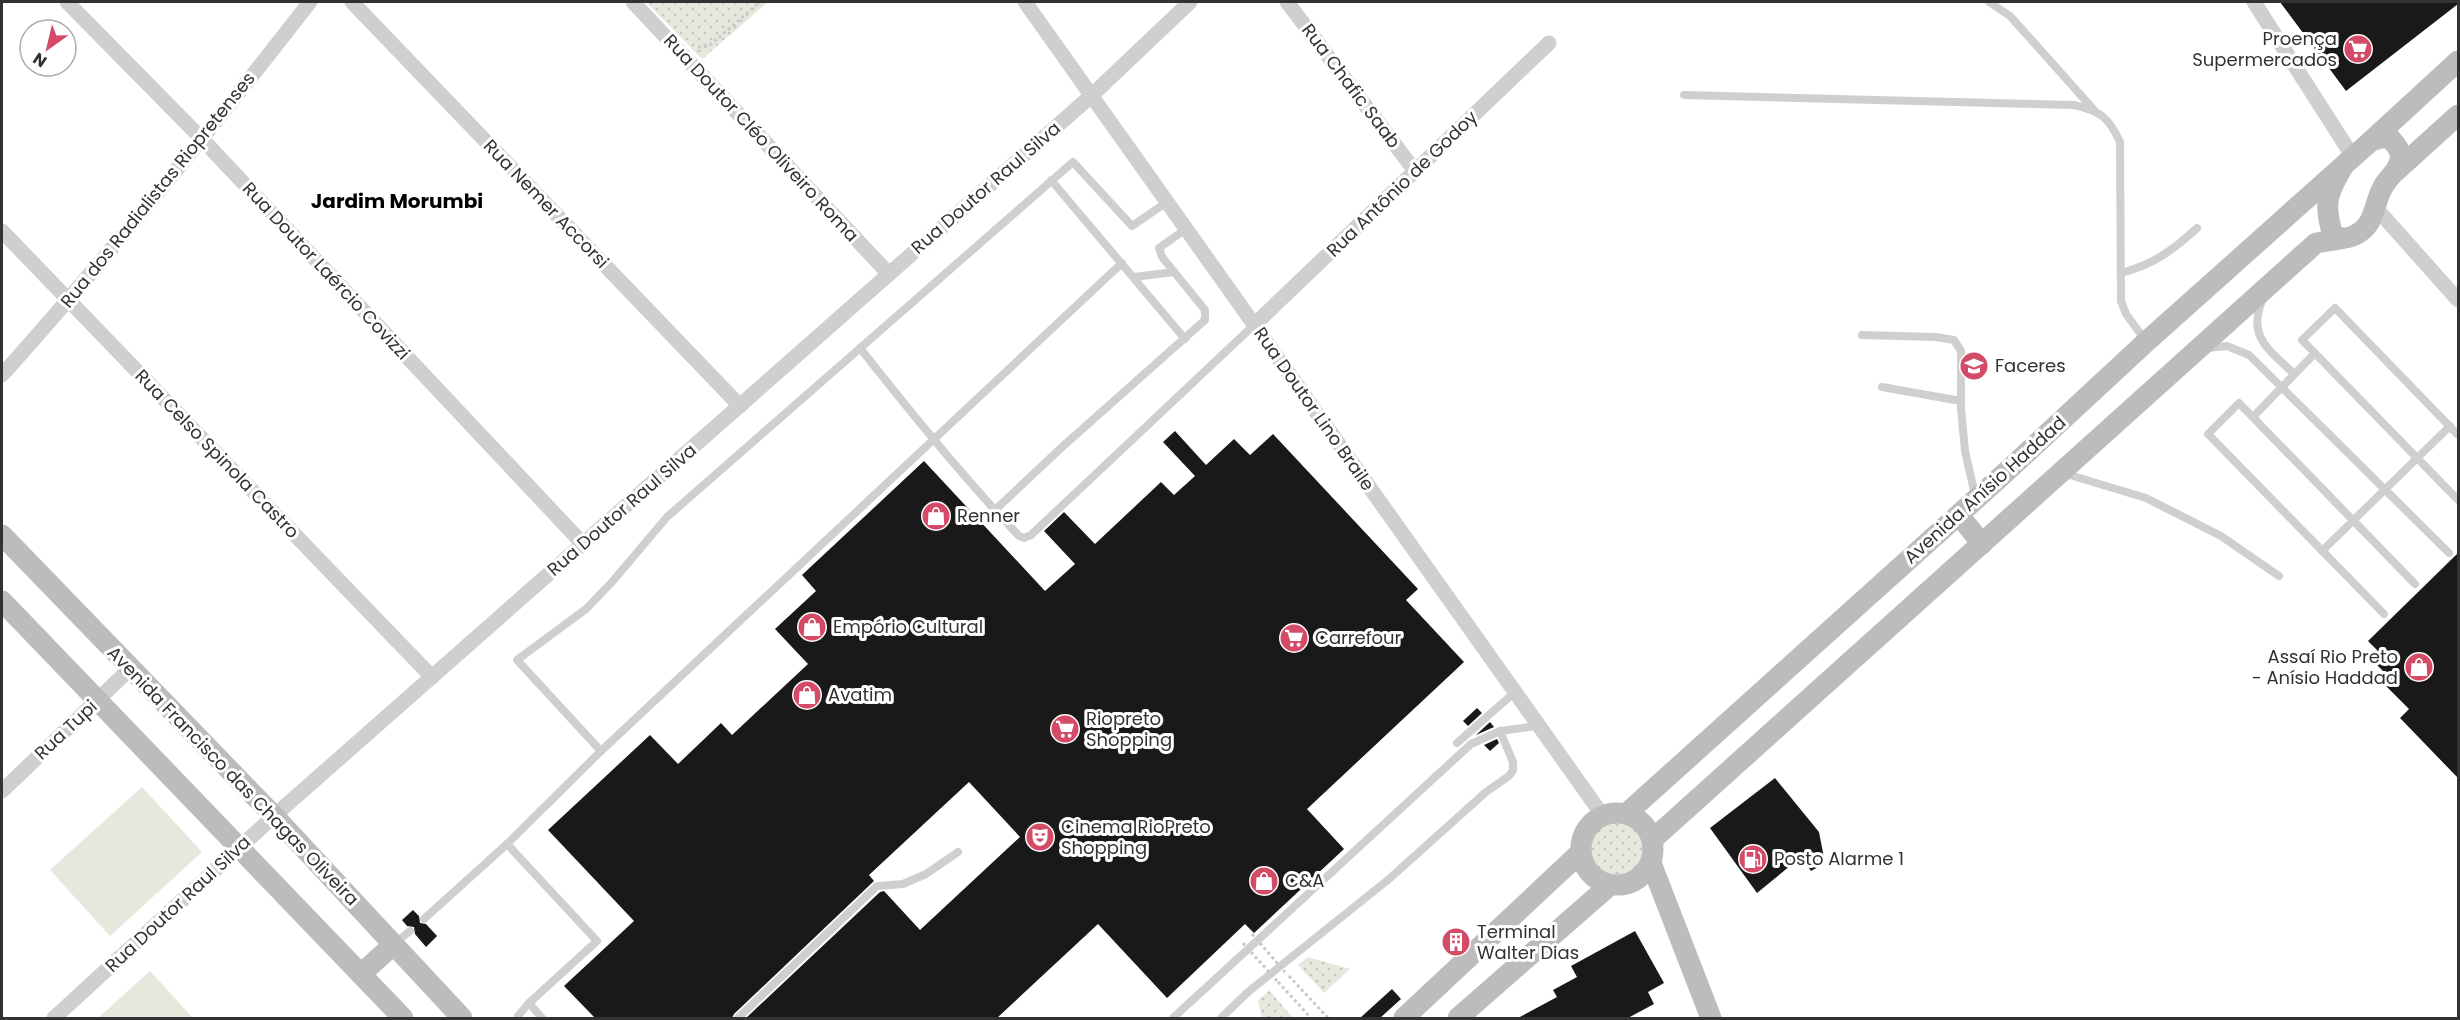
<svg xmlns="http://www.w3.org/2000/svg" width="2460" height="1020" font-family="Poppins,sans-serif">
	<defs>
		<pattern id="grass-dots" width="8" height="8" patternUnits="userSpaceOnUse" patternTransform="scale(1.5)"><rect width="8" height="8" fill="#e4e8dd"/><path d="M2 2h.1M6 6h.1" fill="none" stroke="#c4c7be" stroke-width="1.8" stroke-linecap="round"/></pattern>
	</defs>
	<rect width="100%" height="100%" fill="#fff"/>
	<g fill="url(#grass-dots)">
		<path d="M646,2H768L702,59Z"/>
		<circle cx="1617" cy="849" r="29"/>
		<path d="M1308,957L1350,969L1324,993L1298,965Z"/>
		<path d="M1269,990L1293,1018H1262L1258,1001Z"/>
	</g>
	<g fill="#e4e8dd">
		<path d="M142,787L202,852L110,936L50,870Z"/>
		<path d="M150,971L193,1018H98Z"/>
	</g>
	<g fill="#191919">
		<path d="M2280,2H2458V4L2346,91Z"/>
		<path d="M1175,431L1206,465L1234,439L1250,455L1273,434L1418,589L1406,600L1464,662L1307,809L1344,849L1254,933L1245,924L1167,998L1098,924L997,1018H746L880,892L884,891L920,930L1020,837L969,782L869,875L874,881L734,1014L732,1018H595L564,986L634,921L548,830L650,735L678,764L721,723L732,735L808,664L775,629L816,591L802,575L924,461L1045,591L1075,564L1044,531L1064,512L1095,544L1161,482L1174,495L1195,476L1163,442Z"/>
		<path d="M2458,553V778L2400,718L2409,709L2382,682L2388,676L2370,658L2377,650L2368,641Z"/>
		<path d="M1477,708L1482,713L1468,726L1463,721Z"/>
		<path d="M1490,722L1494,727L1476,735Z"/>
		<path d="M1497,739L1499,743L1490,751L1484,745Z"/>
		<path d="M1775,778L1819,832L1825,863L1811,871L1801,857L1757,893L1710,828Z"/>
		<path d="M413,910L419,916L420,923L426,924L437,936L426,947L415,934L414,927L407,926L402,920Z"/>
		<path d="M1635,931L1664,983L1648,992L1654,1004L1628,1018H1518L1557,997L1553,990L1577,977L1571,966Z"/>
		<path d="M1392,989L1401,999L1380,1018H1360Z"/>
	</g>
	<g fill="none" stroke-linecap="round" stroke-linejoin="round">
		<g stroke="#c9c9c9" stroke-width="3" stroke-dasharray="3 3" stroke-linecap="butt">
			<path d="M698,47L709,46L760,2"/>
			<path d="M1289,976L1328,1018"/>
			<path d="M1278,982L1311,1018"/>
		</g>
		<g stroke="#cfcfcf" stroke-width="8">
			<path d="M1989,2L2010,16L2094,110"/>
			<path d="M1684,95L2074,105C2101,111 2109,118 2120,142L2121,301L2126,314L2145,340"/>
			<path d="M1051,180L1185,339"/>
			<path d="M2121,273C2154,264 2172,251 2197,228"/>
			<path d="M1134,277L1174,272"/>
			<path d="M2262,301C2247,338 2270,350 2294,374"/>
			<path d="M1862,335L1936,337L1954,340L1961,351V409L1965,451L1975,495"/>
			<path d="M860,348C911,413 962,476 1019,536L1024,538L1031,535L1254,325"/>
			<path d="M2207,348L2227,346L2249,355L2449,553"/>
			<path d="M1882,387L1961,401"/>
			<path d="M2253,417L2315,353"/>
			<path d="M2458,435L2335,308L2302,340L2458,500"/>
			<path d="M2063,473L2146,498L2221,536L2279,576"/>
			<path d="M994,511L1061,448L1205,320V310L1162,257L1159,248L1186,229"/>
			<path d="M2322,551L2450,426"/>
			<path d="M2384,614L2208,434L2239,403L2415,584"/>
			<path d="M1457,743L1515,692"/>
			<path d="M601,751L517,660L586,609L612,582L667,517L1073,162L1132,226L1167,202"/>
			<path d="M507,844L597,941L529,1003L518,1016"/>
			<path d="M424,919L507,844L601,751L1122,263"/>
			<path d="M395,943L410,931"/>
			<path d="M529,1003L542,1018"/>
			<path d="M738,1018L877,886L903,884L926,874L958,852"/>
			<path d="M1173,1018L1471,744L1500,731L1537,726"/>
			<path d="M1221,1018L1248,992L1389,879L1486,792L1509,776L1513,770V762L1500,731"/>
		</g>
		<g stroke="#cfcfcf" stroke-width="15">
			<path d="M67,2L203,140L583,544"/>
			<path d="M352,2L740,406"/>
			<path d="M633,2L889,274"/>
			<path d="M1025,2L1603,816"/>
			<path d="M1287,2L1415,171"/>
			<path d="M2254,2L2353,157"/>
			<path d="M2376,208L2458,300"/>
			<path d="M2,231L432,677"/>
			<path d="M1254,325L1549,43"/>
			<path d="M2,375C110,255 211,129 310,2"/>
			<path d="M2,791L131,668"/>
			<path d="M54,1018L274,816L1091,96L1190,2"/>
		</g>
		<g stroke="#bcbcbc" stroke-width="21">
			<path d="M2371,141L2458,61"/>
			<path d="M2395,172L2458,115"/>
			<path d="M1959,515L1982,544"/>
			<path d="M2,535L274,816L462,1018"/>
			<path d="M2,601L403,1018"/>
			<circle cx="1617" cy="849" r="36"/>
			<path d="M1626,814L2006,472L2146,342L2371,141L2381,138H2390C2395,144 2402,151 2400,159C2399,171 2388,177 2383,187C2373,204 2376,225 2355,235C2346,239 2342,239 2333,235C2323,204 2327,193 2344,165"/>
			<path d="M1652,840L2316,243L2341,239"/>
			<path d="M1651,863L1711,1018"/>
			<path d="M361,974L393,945"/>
			<path d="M1404,1018L1581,852"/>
			<path d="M1458,1018L1610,885"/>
		</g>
		<g stroke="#c9c9c9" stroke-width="3" stroke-dasharray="3 3" stroke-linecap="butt">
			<path d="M1252,934L1285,972"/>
			<path d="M1243,943L1277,981"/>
		</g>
	</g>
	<defs>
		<g id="supermarket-disc" transform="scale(1.5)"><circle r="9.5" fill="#d34b67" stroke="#fff"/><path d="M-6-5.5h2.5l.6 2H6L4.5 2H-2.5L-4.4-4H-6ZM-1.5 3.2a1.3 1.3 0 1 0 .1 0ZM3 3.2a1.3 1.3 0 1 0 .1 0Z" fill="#fff"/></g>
		<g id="university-disc" transform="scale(1.5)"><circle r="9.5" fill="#d34b67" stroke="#fff"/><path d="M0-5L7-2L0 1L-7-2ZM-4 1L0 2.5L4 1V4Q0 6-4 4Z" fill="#fff"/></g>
		<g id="shop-disc" transform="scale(1.5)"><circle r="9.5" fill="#d34b67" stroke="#fff"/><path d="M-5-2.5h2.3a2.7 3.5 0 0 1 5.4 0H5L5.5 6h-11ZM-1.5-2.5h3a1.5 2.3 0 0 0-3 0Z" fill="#fff"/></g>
		<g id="theatre-disc" transform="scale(1.5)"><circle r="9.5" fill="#d34b67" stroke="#fff"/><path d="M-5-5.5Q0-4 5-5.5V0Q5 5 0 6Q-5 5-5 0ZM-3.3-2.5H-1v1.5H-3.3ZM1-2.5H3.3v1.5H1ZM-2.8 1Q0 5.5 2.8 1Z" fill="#fff"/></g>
		<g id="fuel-disc" transform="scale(1.5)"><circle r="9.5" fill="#d34b67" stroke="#fff"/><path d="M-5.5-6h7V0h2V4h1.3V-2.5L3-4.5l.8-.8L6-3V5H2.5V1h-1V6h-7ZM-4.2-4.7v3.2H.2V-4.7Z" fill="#fff"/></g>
		<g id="building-disc" transform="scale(1.5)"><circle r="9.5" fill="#d34b67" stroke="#fff"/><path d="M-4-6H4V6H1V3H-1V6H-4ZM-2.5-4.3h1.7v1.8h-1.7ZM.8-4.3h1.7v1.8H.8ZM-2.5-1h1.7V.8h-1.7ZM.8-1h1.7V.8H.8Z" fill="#fff"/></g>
	</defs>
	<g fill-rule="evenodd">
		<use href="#supermarket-disc" x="2358" y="49"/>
		<use href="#university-disc" x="1974" y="366"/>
		<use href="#shop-disc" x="936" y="516"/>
		<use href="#shop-disc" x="812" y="627"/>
		<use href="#supermarket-disc" x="1294" y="638"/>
		<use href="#shop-disc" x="2419" y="667"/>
		<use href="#shop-disc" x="807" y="695"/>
		<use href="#supermarket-disc" x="1065" y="729"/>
		<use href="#theatre-disc" x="1040" y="837"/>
		<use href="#fuel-disc" x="1753" y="859"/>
		<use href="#shop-disc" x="1264" y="881"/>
		<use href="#building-disc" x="1456" y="942"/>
	</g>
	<g text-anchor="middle" stroke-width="6" stroke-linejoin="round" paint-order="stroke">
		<g font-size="18" fill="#323232" stroke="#fff" text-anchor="start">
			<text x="2337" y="45" text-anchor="end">Proença<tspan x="2337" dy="21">Supermercados</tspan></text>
			<text x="1995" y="372">Faceres</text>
			<text x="957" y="522">Renner</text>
			<text x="833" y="633">Empório Cultural</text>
			<text x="1315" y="644">Carrefour</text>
			<text x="2398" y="663" text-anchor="end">Assaí Rio Preto<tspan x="2398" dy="21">- Anísio Haddad</tspan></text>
			<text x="828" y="701">Avatim</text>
			<text x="1086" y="725">Riopreto<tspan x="1086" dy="21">Shopping</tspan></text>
			<text x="1061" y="833">Cinema RioPreto<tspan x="1061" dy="21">Shopping</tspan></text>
			<text x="1774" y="865">Posto Alarme 1</text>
			<text x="1285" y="887">C&amp;A</text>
			<text x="1477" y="938">Terminal<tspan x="1477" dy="21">Walter Dias</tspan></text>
		</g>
		<g font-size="18" fill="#323232" stroke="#fff">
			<text transform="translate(1351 86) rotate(53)" y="6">Rua Chafic Saab</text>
			<text transform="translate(761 138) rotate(47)" y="6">Rua Doutor Cléo Oliveiro Roma</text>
			<text transform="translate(1402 184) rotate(-44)" y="6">Rua Antônio de Godoy</text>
			<text transform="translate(986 188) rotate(-41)" y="6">Rua Doutor Raul Silva</text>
			<text transform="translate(158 190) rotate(-51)" y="6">Rua dos Radialistas Riopretenses</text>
			<text transform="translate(546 204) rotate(46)" y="6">Rua Nemer Accorsi</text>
			<text transform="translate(326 271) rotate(47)" y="6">Rua Doutor Laércio Covizzi</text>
			<text transform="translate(1314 409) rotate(55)" y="6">Rua Doutor Lino Braile</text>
			<text transform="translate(217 454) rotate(46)" y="6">Rua Celso Spinola Castro</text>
			<text transform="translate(1985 490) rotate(-42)" y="6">Avenida Anísio Haddad</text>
			<text transform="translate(622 510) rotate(-41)" y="6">Rua Doutor Raul Silva</text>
			<text transform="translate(66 730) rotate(-43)" y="6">Rua Tupi</text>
			<text transform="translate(233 776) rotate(46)" y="6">Avenida Francisco das Chagas Oliveira</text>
			<text transform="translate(178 904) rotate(-43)" y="6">Rua Doutor Raul Silva</text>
		</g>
		<g font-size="20" font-weight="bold" fill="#000" stroke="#fff">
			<text x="397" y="208">Jardim Morumbi</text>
		</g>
	</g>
	<rect width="2460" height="1020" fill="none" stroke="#323232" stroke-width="6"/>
	<g transform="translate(48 48) rotate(214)"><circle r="28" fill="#ffffff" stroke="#adadad" stroke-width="1.5"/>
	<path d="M0-4.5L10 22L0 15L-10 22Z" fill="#d34b67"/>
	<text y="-9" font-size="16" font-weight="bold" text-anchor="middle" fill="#323232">N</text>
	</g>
</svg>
